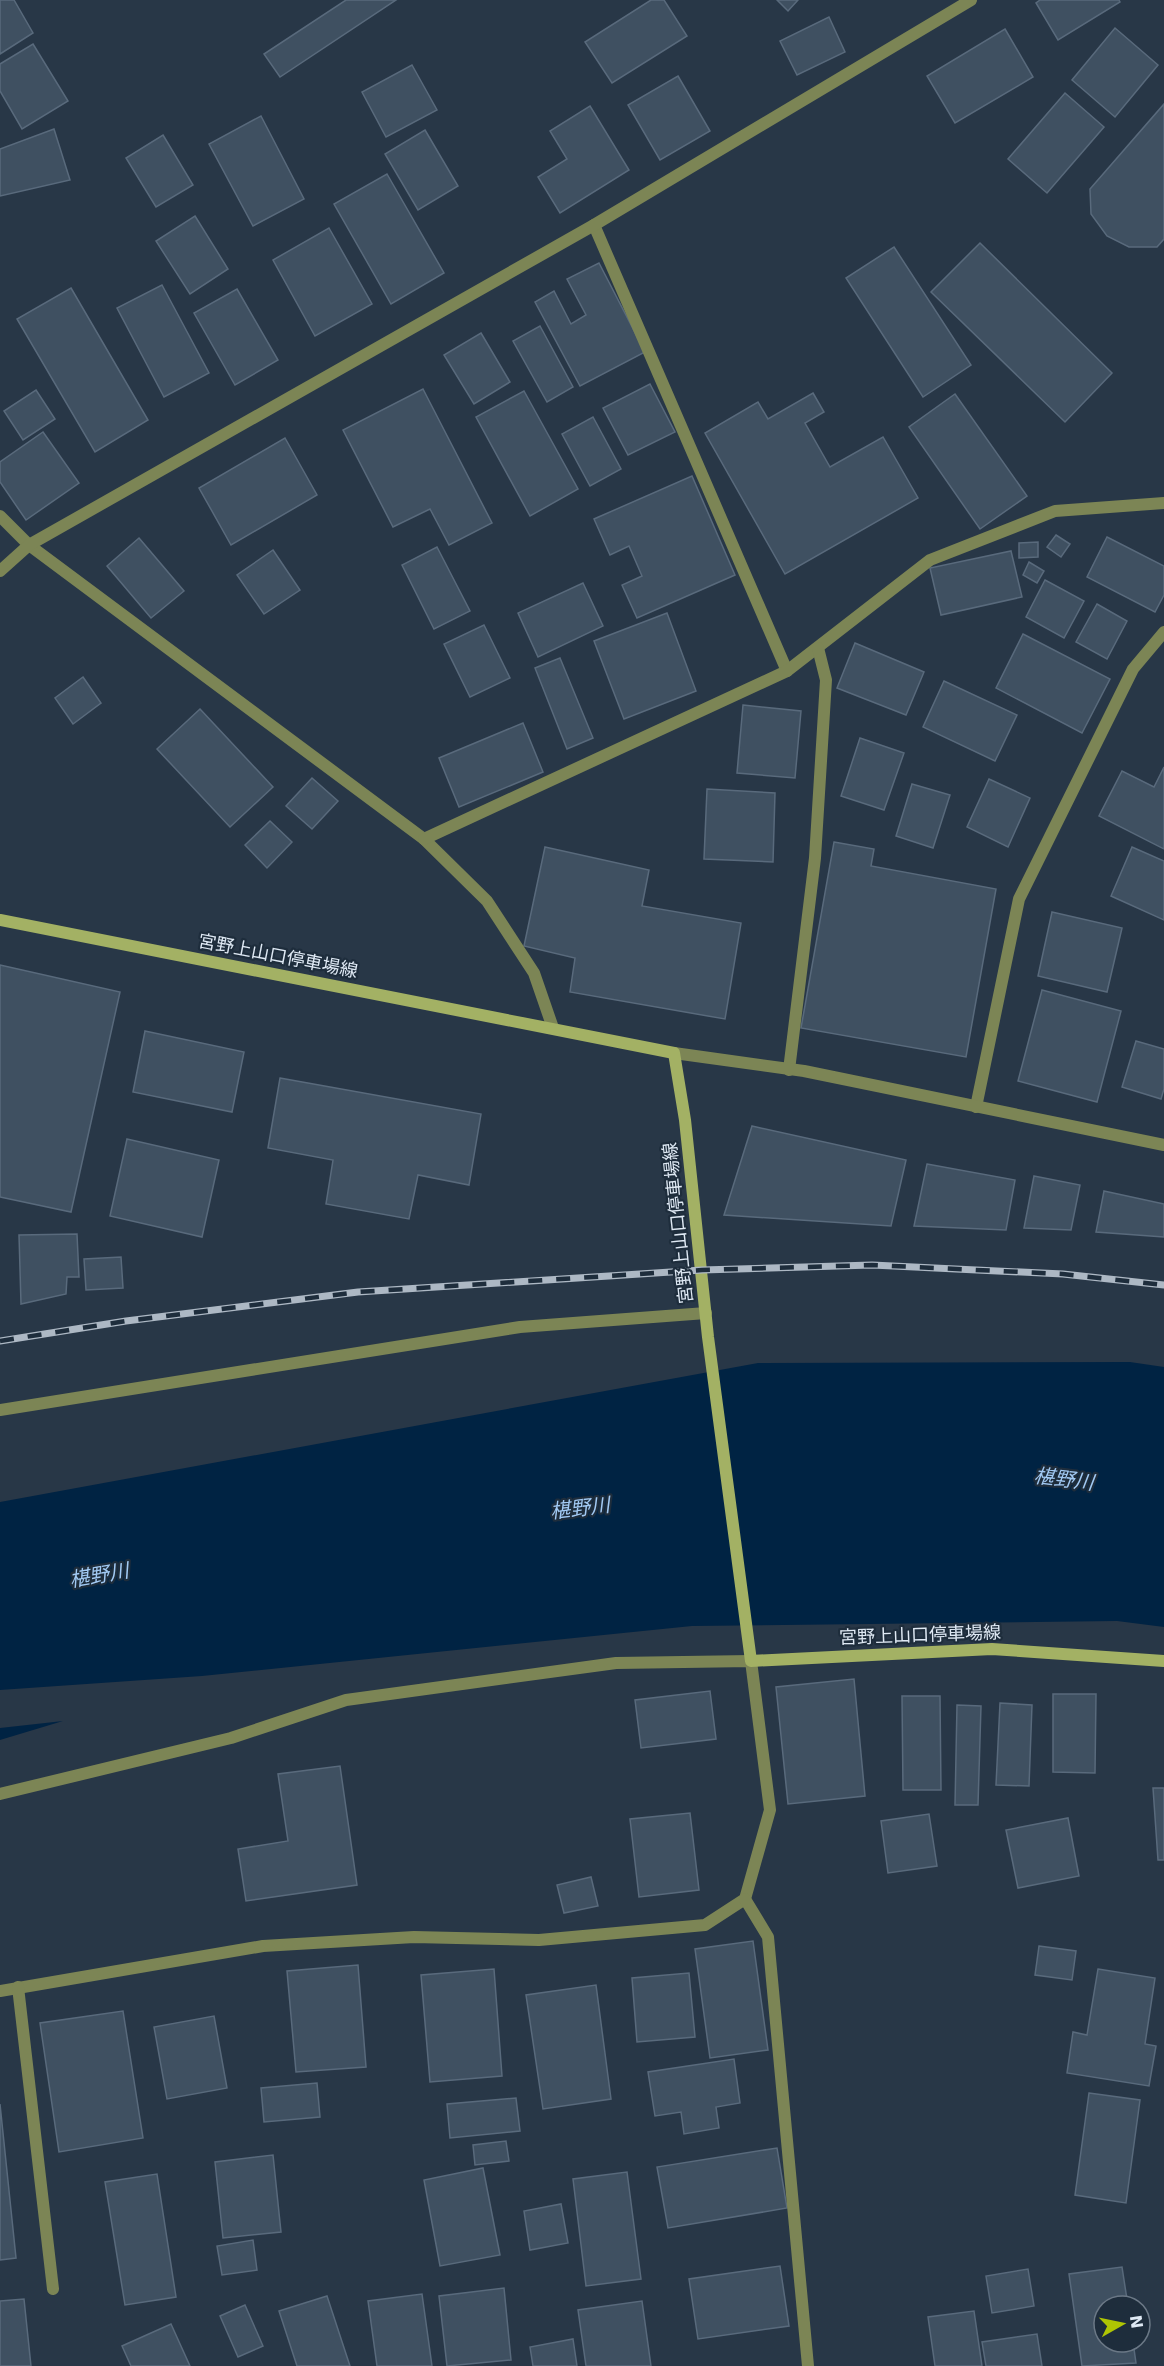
<svg xmlns="http://www.w3.org/2000/svg" width="1164" height="2366" font-family="'DejaVu Sans','Noto Sans JP',sans-serif">
	<rect width="100%" height="100%" fill="#283747"/>
	<g fill="#002343">
		<path d="M1130,1362L1164,1367V1627L1117,1621L692,1626L202,1676L0,1690V1502L758,1363Z"/>
		<path d="M63,1721L0,1740V1728Z"/>
	</g>
	<g fill="#3f5061" stroke="#596a7c" stroke-width="1.5">
		<path d="M0,0H14L33,33L0,54Z"/>
		<path d="M346,0H396L280,77L264,54Z"/>
		<path d="M651,0H664L687,36L612,83L585,42Z"/>
		<path d="M777,0H798L788,11Z"/>
		<path d="M1040,0H1119L1120,2L1058,40L1036,3Z"/>
		<path d="M829,17L845,52L797,75L780,41Z"/>
		<path d="M1115,28L1158,65L1115,117L1072,80Z"/>
		<path d="M1005,29L1033,77L955,123L927,76Z"/>
		<path d="M33,44L68,101L22,129L0,91V64Z"/>
		<path d="M412,65L437,110L386,137L362,92Z"/>
		<path d="M678,76L710,131L660,160L628,105Z"/>
		<path d="M1065,93L1104,127L1047,193L1008,159Z"/>
		<path d="M1164,104V239L1157,247H1129L1107,236L1091,214L1090,189Z"/>
		<path d="M590,106L629,170L560,213L538,177L567,159L550,131Z"/>
		<path d="M261,116L304,199L253,226L209,144Z"/>
		<path d="M54,129L70,180L0,196V149Z"/>
		<path d="M425,130L458,186L418,210L385,154Z"/>
		<path d="M163,135L193,185L156,207L126,158Z"/>
		<path d="M387,174L444,273L391,304L334,204Z"/>
		<path d="M195,216L228,269L190,294L156,241Z"/>
		<path d="M329,228L372,304L315,336L273,260Z"/>
		<path d="M980,243L1112,373L1065,422L931,292Z"/>
		<path d="M894,247L971,365L923,397L846,278Z"/>
		<path d="M599,263L645,352L580,386L535,302L554,291L571,324L586,315L567,279Z"/>
		<path d="M162,285L209,373L164,397L117,308Z"/>
		<path d="M71,288L148,420L95,452L17,319Z"/>
		<path d="M237,289L278,360L235,385L194,313Z"/>
		<path d="M540,326L573,387L547,402L513,341Z"/>
		<path d="M481,333L510,382L474,404L444,355Z"/>
		<path d="M650,384L675,432L628,455L603,408Z"/>
		<path d="M423,389L492,523L449,545L430,509L393,527L343,430Z"/>
		<path d="M36,390L55,419L23,440L4,411Z"/>
		<path d="M524,391L578,489L530,516L476,417Z"/>
		<path d="M813,393L824,412L805,423L830,467L883,437L918,498L785,574L705,433L758,402L768,419Z"/>
		<path d="M955,394L1027,496L980,529L909,427Z"/>
		<path d="M593,417L621,469L590,486L562,434Z"/>
		<path d="M43,432L79,483L26,520L0,482V462Z"/>
		<path d="M285,438L317,495L231,545L199,488Z"/>
		<path d="M692,476L735,575L637,618L622,585L642,576L629,546L610,555L594,519Z"/>
		<path d="M1056,535L1070,544L1061,557L1047,547Z"/>
		<path d="M1107,537L1164,566V595L1155,612L1087,577Z"/>
		<path d="M139,538L184,591L151,618L107,566Z"/>
		<path d="M1038,542V557L1019,558V543Z"/>
		<path d="M437,547L470,611L434,629L402,565Z"/>
		<path d="M273,550L300,590L264,614L237,575Z"/>
		<path d="M1011,551L1022,597L941,615L930,568Z"/>
		<path d="M1029,562L1044,571L1037,583L1023,575Z"/>
		<path d="M1045,580L1084,601L1064,638L1026,617Z"/>
		<path d="M583,583L603,626L538,657L518,613Z"/>
		<path d="M1097,604L1127,621L1107,659L1076,642Z"/>
		<path d="M667,613L696,691L624,719L594,641Z"/>
		<path d="M484,625L510,678L470,697L444,644Z"/>
		<path d="M1023,634L1110,679L1082,733L996,688Z"/>
		<path d="M855,643L924,672L906,715L837,688Z"/>
		<path d="M560,658L593,738L567,749L535,668Z"/>
		<path d="M83,677L101,703L73,724L55,698Z"/>
		<path d="M944,681L1017,715L995,761L923,727Z"/>
		<path d="M743,705L801,711L795,778L737,773Z"/>
		<path d="M200,709L273,787L230,827L157,749Z"/>
		<path d="M523,723L543,772L459,807L439,758Z"/>
		<path d="M860,738L904,753L884,810L841,796Z"/>
		<path d="M1164,767V849L1099,816L1122,771L1154,787Z"/>
		<path d="M312,778L338,801L312,829L286,806Z"/>
		<path d="M989,779L1030,798L1008,847L967,827Z"/>
		<path d="M912,784L950,795L933,848L896,836Z"/>
		<path d="M707,789L775,793L773,862L704,859Z"/>
		<path d="M270,821L292,842L267,868L245,845Z"/>
		<path d="M834,842L874,849L871,866L996,889L966,1057L801,1028Z"/>
		<path d="M545,847L649,870L642,906L741,923L725,1019L570,992L575,958L524,946Z"/>
		<path d="M1132,847L1164,861V920L1111,896Z"/>
		<path d="M1052,912L1122,928L1107,992L1038,976Z"/>
		<path d="M0,965L120,992L71,1212L0,1197Z"/>
		<path d="M1042,990L1121,1011L1097,1102L1018,1081Z"/>
		<path d="M145,1031L244,1052L232,1112L133,1092Z"/>
		<path d="M1136,1041L1164,1049V1089L1161,1099L1122,1087Z"/>
		<path d="M280,1078L481,1114L469,1185L418,1175L409,1219L326,1204L333,1160L268,1148Z"/>
		<path d="M752,1126L906,1160L891,1226L724,1215Z"/>
		<path d="M127,1139L219,1160L202,1237L110,1216Z"/>
		<path d="M927,1164L1015,1180L1006,1230L914,1226Z"/>
		<path d="M1034,1176L1080,1185L1071,1230L1024,1228Z"/>
		<path d="M1104,1191L1164,1204V1237L1096,1232Z"/>
		<path d="M77,1234L79,1277H67L66,1294L21,1304L19,1235Z"/>
		<path d="M121,1257L123,1288L86,1290L84,1259Z"/>
		<path d="M854,1679L865,1796L788,1804L776,1687Z"/>
		<path d="M710,1691L716,1739L641,1748L635,1700Z"/>
		<path d="M1053,1694H1096L1095,1773L1053,1772Z"/>
		<path d="M902,1696H940L941,1790H903Z"/>
		<path d="M1000,1703L1032,1705L1029,1786L996,1785Z"/>
		<path d="M957,1705L981,1706L978,1805H955Z"/>
		<path d="M340,1766L357,1885L246,1901L238,1849L288,1841L278,1774Z"/>
		<path d="M1153,1788H1164V1860H1158Z"/>
		<path d="M690,1813L699,1890L639,1897L630,1819Z"/>
		<path d="M929,1814L937,1866L888,1873L881,1821Z"/>
		<path d="M1068,1818L1079,1876L1018,1888L1006,1830Z"/>
		<path d="M591,1877L598,1906L564,1913L557,1885Z"/>
		<path d="M753,1941L768,2050L710,2058L695,1949Z"/>
		<path d="M1039,1946L1076,1951L1072,1980L1035,1975Z"/>
		<path d="M358,1965L366,2067L296,2072L287,1971Z"/>
		<path d="M494,1969L502,2076L430,2082L421,1975Z"/>
		<path d="M1098,1969L1155,1978L1145,2044L1156,2046L1149,2086L1067,2073L1073,2032L1087,2035Z"/>
		<path d="M689,1973L695,2037L637,2042L632,1978Z"/>
		<path d="M596,1985L611,2099L543,2109L526,1995Z"/>
		<path d="M123,2011L143,2138L59,2152L40,2023Z"/>
		<path d="M214,2016L227,2088L167,2099L154,2027Z"/>
		<path d="M734,2059L740,2103L716,2107L719,2128L684,2134L681,2112L655,2116L648,2072Z"/>
		<path d="M317,2083L320,2117L264,2122L261,2088Z"/>
		<path d="M1089,2093L1140,2100L1126,2203L1075,2195Z"/>
		<path d="M516,2098L520,2131L450,2138L447,2104Z"/>
		<path d="M0,2104L16,2258L0,2260Z"/>
		<path d="M506,2141L509,2161L475,2165L473,2145Z"/>
		<path d="M777,2148L787,2208L668,2228L657,2167Z"/>
		<path d="M273,2155L281,2232L223,2238L215,2162Z"/>
		<path d="M483,2168L500,2255L440,2266L424,2180Z"/>
		<path d="M627,2172L641,2279L586,2286L573,2179Z"/>
		<path d="M157,2174L176,2297L125,2305L105,2182Z"/>
		<path d="M561,2204L568,2243L530,2250L524,2211Z"/>
		<path d="M253,2240L257,2270L222,2275L217,2246Z"/>
		<path d="M780,2266L789,2326L698,2339L689,2279Z"/>
		<path d="M1122,2267L1128,2306H1104V2342H1133L1136,2363L1082,2366L1069,2274Z"/>
		<path d="M1028,2269L1034,2306L992,2313L986,2276Z"/>
		<path d="M504,2288L511,2360L447,2366L439,2296Z"/>
		<path d="M422,2294L432,2366H377L368,2301Z"/>
		<path d="M327,2296L350,2366H297L279,2311Z"/>
		<path d="M24,2299L31,2366H0V2301Z"/>
		<path d="M642,2301L651,2366H586L578,2310Z"/>
		<path d="M245,2305L263,2346L238,2357L220,2316Z"/>
		<path d="M974,2311L982,2366H935L928,2317Z"/>
		<path d="M171,2324L190,2366H131L122,2346Z"/>
		<path d="M1037,2334L1042,2366H986L982,2342Z"/>
		<path d="M573,2339L577,2366H533L530,2347Z"/>
	</g>
	<g fill="none" stroke-linecap="round" stroke-linejoin="round">
		<g stroke="#7c8555" stroke-width="12">
			<path d="M594,225L787,671"/>
			<path d="M0,516L29,545L424,839L487,901L534,973L553,1028"/>
			<path d="M0,571L29,545L594,225L971,0"/>
			<path d="M424,839L787,671L930,560L1055,511L1164,503"/>
			<path d="M789,1070L815,858L826,680L818,648"/>
			<path d="M976,1107L1019,899L1133,669L1164,632"/>
			<path d="M0,1410L520,1327L706,1313"/>
			<path d="M0,1794L231,1738L346,1700L616,1663L751,1661L770,1810L745,1899L705,1925L539,1940L414,1937L263,1946L0,1991"/>
			<path d="M745,1899L768,1937L808,2366"/>
			<path d="M18,1987L53,2289"/>
		</g>
		<path stroke="#7c8555" stroke-width="12" d="M674,1053L804,1071L1164,1145"/>
		<path stroke="#a3b164" stroke-width="12" d="M0,920L674,1053L685,1120L708,1337L751,1661L992,1649L1164,1661"/>
		<g stroke="#adb8c4" stroke-width="7">
			<path id="rail" d="M0,1341L126,1321L358,1292L702,1270L872,1265L1063,1274L1164,1285"/>
		</g>
		<use href="#rail" stroke="#1e2d3c" stroke-width="4.5" stroke-dasharray="14" stroke-linecap="butt"/>
	</g>
	<g text-anchor="middle" stroke-width="4.5" stroke-linejoin="round" paint-order="stroke">
		<g font-size="18" fill="#dfe9f4" stroke="#1e2d3c">
			<text transform="translate(278 956) rotate(11)" y="6">宮野上山口停車場線</text>
			<text transform="translate(678 1223) rotate(-96)" y="6">宮野上山口停車場線</text>
			<text transform="translate(920 1635) rotate(-2)" y="6">宮野上山口停車場線</text>
		</g>
		<g font-size="20" font-style="italic" fill="#a2caf4" stroke="#1e2d3c">
			<text transform="translate(1064 1479) rotate(7)" y="7">椹野川</text>
			<text transform="translate(580 1508) rotate(-7)" y="7">椹野川</text>
			<text transform="translate(99 1575) rotate(-10)" y="7">椹野川</text>
		</g>
	</g>
	<g transform="translate(1122 2324) rotate(81)"><circle r="28" fill="#1e2d3c" stroke="#6b7886" stroke-width="1.5"/>
	<path d="M0-4.5L10 22L0 15L-10 22Z" fill="#afc504"/>
	<text y="-9" font-size="16" font-weight="bold" text-anchor="middle" fill="#dfe9f4">N</text>
	</g>
</svg>
